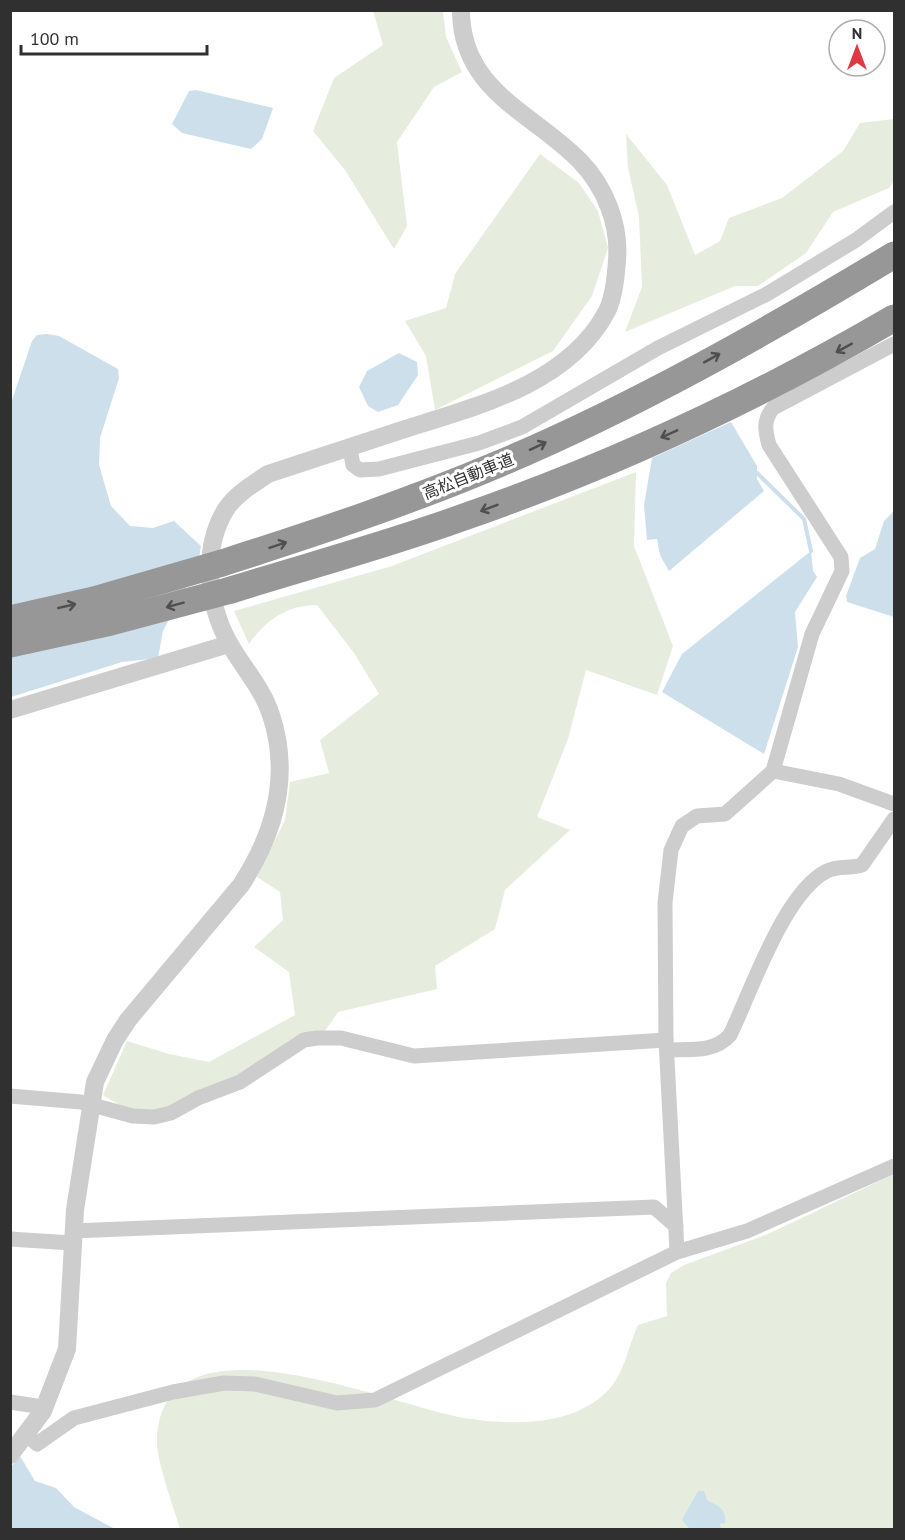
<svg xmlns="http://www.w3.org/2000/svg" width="905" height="1540" font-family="'PT Sans','Noto Sans JP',sans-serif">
	<rect width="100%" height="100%" fill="#fff"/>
	<g fill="#e6eddf">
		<path d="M373,11H443L446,37L462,72L434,87L397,142L407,226L394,249L345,170L313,131L334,78L383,45Z"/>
		<path d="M894,119V181L889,188L833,212L806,253L758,286H735L625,332L642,287L639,217L628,168L626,134L667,185L695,255L720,241L729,218L782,198L843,151L860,123Z"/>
		<path d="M540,154L579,183L598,211L608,248L592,296L553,351L435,410L426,356L405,321L446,308L455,274Z"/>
		<path d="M636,472L634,546L673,646L657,695L586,670L568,739L537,817L570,830L505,890L495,929L435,966L437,989L338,1012L325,1031L167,1111L128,1110L103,1095L127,1041L169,1054L209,1062L295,1015L289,972L254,947L283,920L280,892L257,877L285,820L290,782L329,773L320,740L379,694L354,653L317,605C287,605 265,621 249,644L234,611L392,566Z"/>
		<path d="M894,1174V1529H180C174,1508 157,1463 157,1442C159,1300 399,1410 471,1419C506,1424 550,1425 582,1409C624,1388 622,1362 638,1325L667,1316L666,1283L671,1273L684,1265L768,1234Z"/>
	</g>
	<g fill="#ccdfeb">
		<path d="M196,90L273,108L262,139L251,149L182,133L172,124L189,91Z"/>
		<path d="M47,334L59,336L118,369L119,378L100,438L99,465L111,506L130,526L153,528L174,521L201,546L198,564L163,631L158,658L122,662L11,697V403L32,341L37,335Z"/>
		<path d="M399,353L417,362L418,375L398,405L378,412L368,406L359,387L367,371Z"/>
		<path d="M731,422L757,466V479L764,491L669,571L660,555L657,539L647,540L644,505L652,458Z"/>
		<path d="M894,511V617L847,602L846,596L860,558L875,549L884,521Z"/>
		<path d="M811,551L813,571L817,577L795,612L798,647L764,754L662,692L682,654Z"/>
		<path d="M20,1456L35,1481L56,1488L74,1507L115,1529H11L10,1468Z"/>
		<path d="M698,1491H704L707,1500C718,1506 727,1509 725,1523L720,1524L721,1529H690L682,1520Z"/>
	</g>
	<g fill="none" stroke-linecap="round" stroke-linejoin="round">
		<path stroke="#ccdfeb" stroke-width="4" d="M757,473L804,519L811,551"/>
		<g stroke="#cdcdcd" stroke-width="15">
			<path d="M350,449L353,465L360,470L379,469L479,443L522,427L658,348L767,294L856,240L894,212"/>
			<path d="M773,771L839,784L894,804"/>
			<path d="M667,1050C690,1049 714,1053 730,1035C751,992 784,892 827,871C838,865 851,869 862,865L894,819"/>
			<path d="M10,1096L81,1102L133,1116L154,1117L171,1113L198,1098L240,1082L304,1040L317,1038H341L414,1056L666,1040"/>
			<path d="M73,1231L654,1207L676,1226"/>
			<path d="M10,1239L72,1243"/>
			<path d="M677,1252L666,1040L665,903L671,850L682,826L697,816L725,814L773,771L812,634L842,571L841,557L769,445C765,430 763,421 773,408L894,344"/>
			<path d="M10,1402L36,1406L43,1411"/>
			<path d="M27,1435L37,1444L74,1418L173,1392L224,1383L255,1384L337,1403L375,1400L677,1252L747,1231L894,1166"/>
		</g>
		<g stroke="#cdcdcd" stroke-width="18">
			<path d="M10,710L229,644"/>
			<path d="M10,1455L43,1411L67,1349L75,1210L95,1082L115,1040L128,1020L241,885C275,833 291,776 271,715C262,687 242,667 228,641C207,602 202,548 226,509C236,494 253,484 268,474C313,459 357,445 402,430C474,407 567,385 606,313C614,299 616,276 617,260C620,224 605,187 580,161C532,112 461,91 461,10"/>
		</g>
		<g stroke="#979797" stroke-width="27">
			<path d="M222,563C316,533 409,502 501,463C636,406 768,331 894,255"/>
			<path d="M231,590C308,566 386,545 461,518C612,466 757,398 894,318"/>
		</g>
		<g stroke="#979797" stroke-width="27">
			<path d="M10,619L94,600L222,563"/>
			<path d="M10,644L111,622L231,590"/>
		</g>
	</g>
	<defs><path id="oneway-shaft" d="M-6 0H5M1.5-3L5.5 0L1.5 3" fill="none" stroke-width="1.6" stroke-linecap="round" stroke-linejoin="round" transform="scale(1.5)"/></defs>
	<g stroke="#4f4f4f">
		<use href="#oneway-shaft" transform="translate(844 348) rotate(151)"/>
		<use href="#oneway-shaft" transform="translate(712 358) rotate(-29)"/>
		<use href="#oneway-shaft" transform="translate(669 434) rotate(156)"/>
		<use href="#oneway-shaft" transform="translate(538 446) rotate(-25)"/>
		<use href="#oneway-shaft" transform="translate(489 508) rotate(159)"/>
		<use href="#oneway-shaft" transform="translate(278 545) rotate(-18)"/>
		<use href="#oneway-shaft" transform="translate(175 605) rotate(165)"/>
		<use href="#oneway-shaft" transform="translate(67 606) rotate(-13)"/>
	</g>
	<g text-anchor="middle" stroke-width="6" stroke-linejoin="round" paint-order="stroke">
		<g font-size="16" fill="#303030" stroke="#fff">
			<text transform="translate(468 476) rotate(-22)" y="6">高松自動車道</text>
		</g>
	</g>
	<rect width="905" height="1540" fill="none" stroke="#303030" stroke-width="24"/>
	<g transform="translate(857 48)"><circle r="28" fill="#ffffff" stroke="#acacac" stroke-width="1.5"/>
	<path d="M0-4.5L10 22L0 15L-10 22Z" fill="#e03944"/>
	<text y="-9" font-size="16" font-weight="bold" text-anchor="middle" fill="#303030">N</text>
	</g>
	<path d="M21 45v9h186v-9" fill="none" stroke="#303030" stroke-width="3"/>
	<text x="30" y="45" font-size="18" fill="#303030" stroke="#ffffff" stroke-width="4.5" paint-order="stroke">100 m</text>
</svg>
